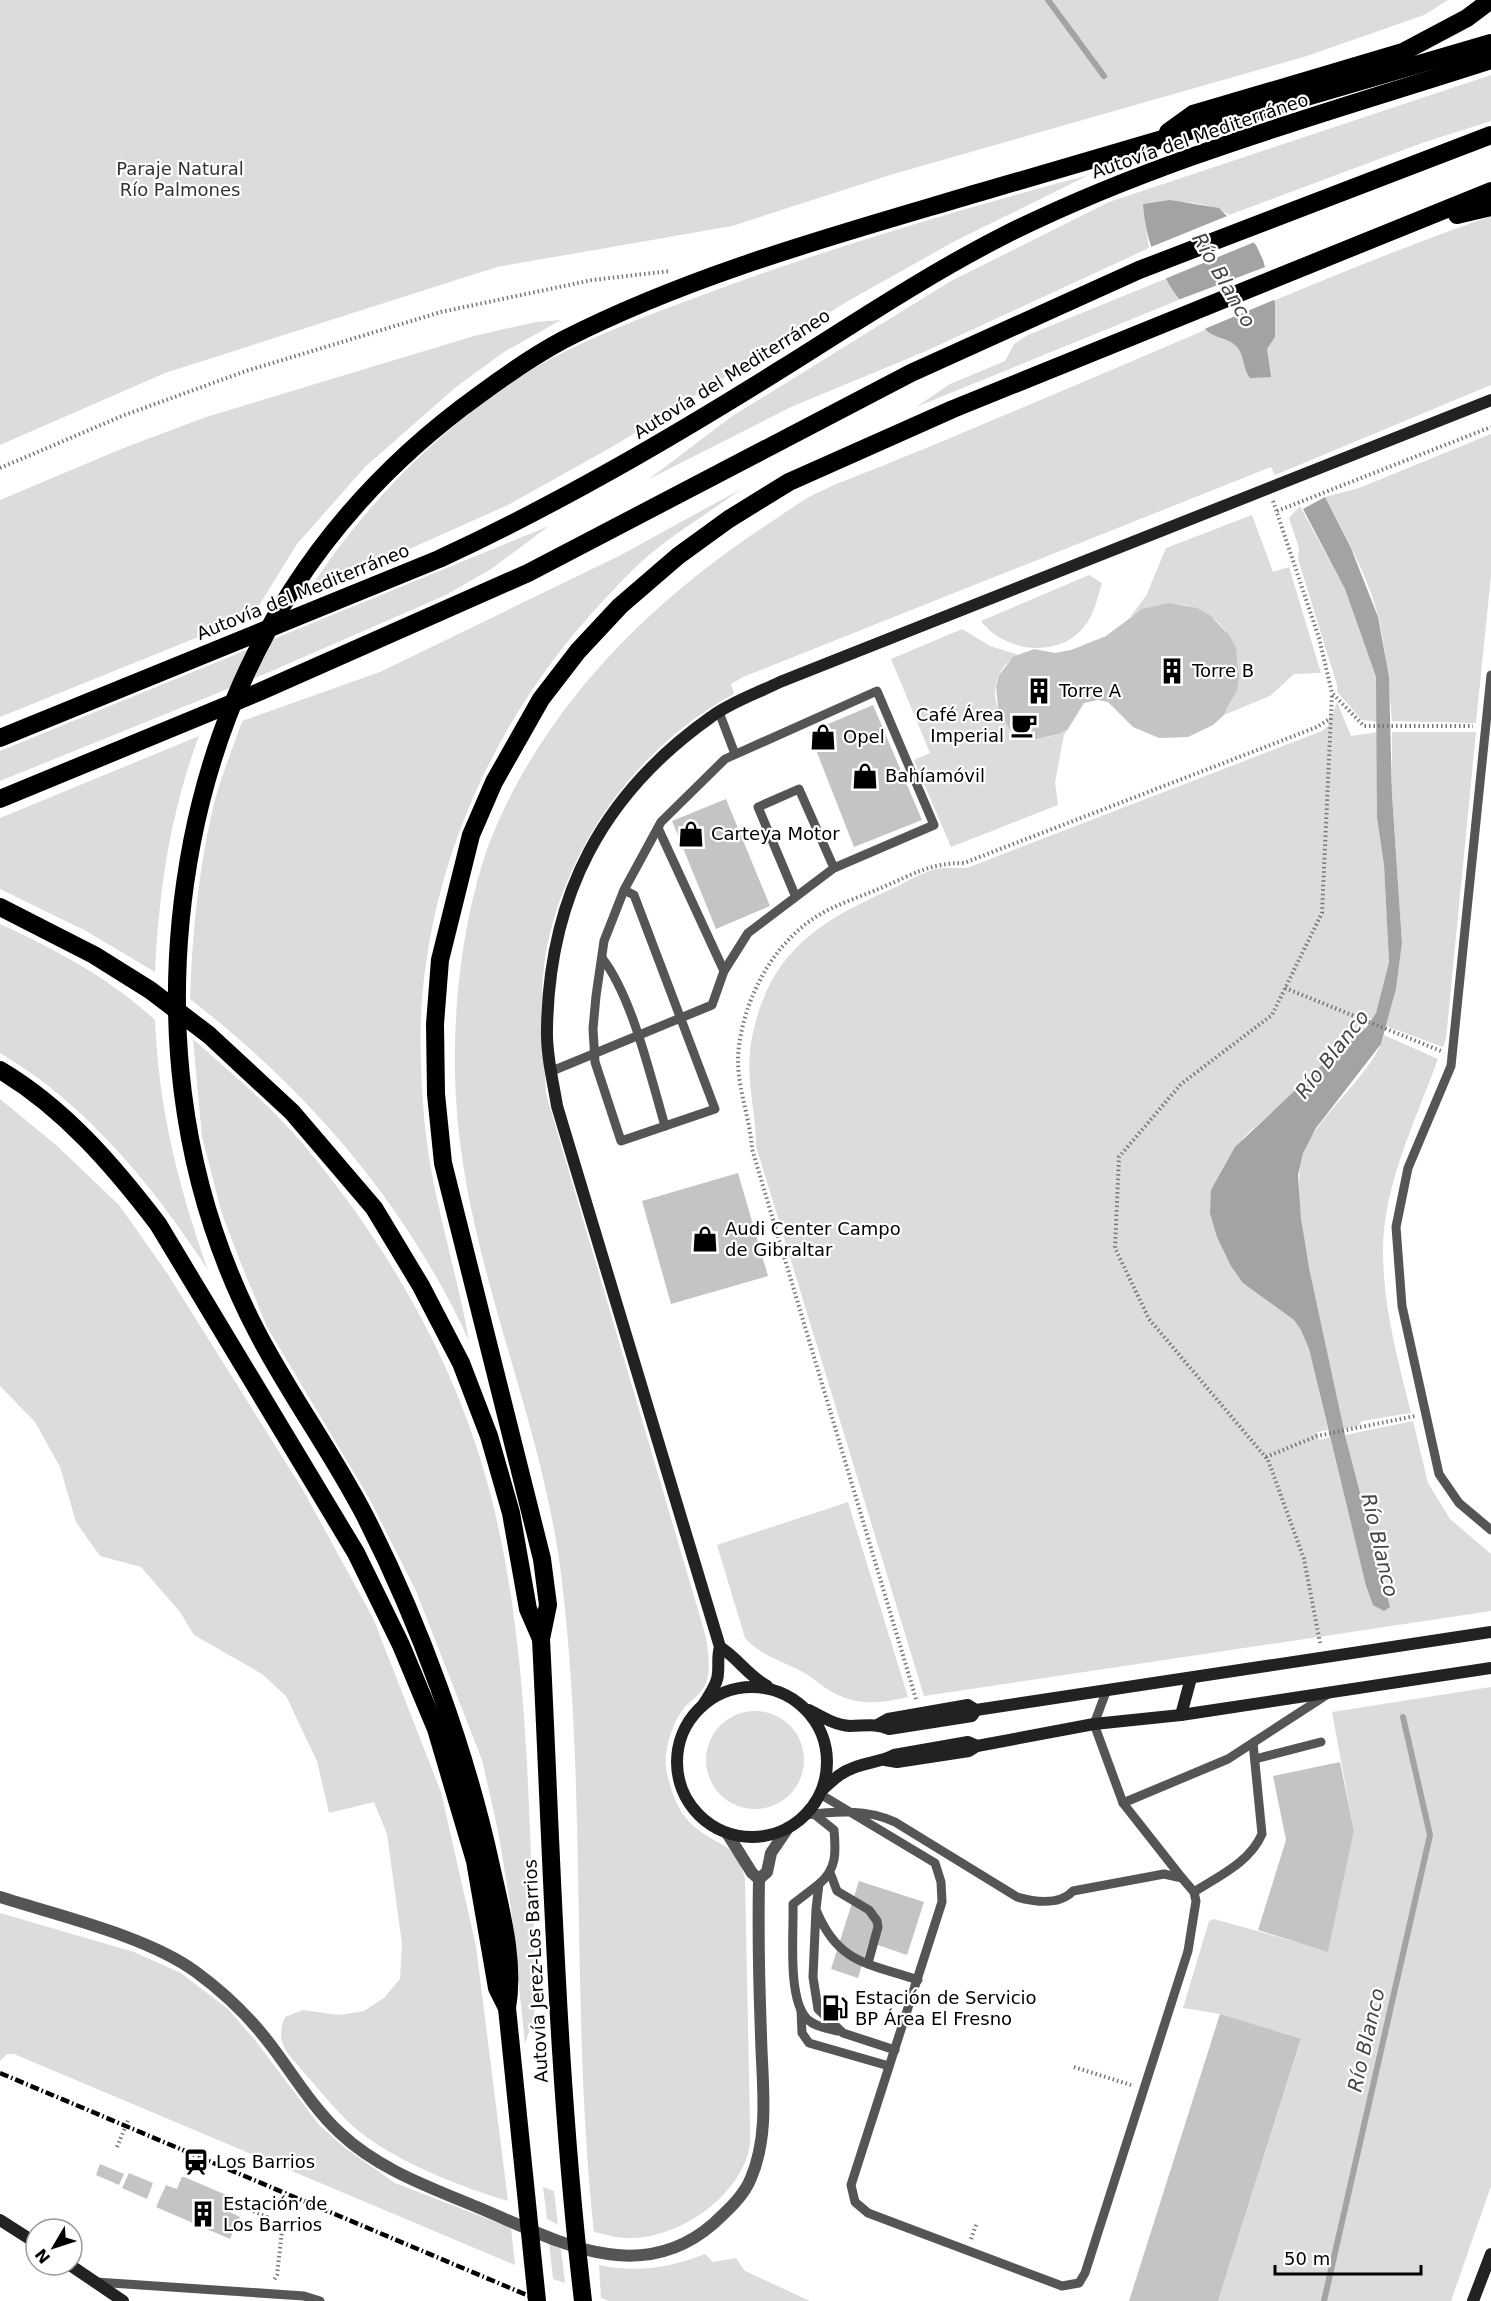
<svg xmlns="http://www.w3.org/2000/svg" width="1491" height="2301" font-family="'DejaVu Sans',sans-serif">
	<rect width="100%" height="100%" fill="#fff"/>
	<g fill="#dcdcdc">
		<path d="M0,0H1448L1424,15L1307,56L890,175L732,226L497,267L165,373L0,445Z"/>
		<path d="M1491,75V121L1422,143L1229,215C1208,200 1168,200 1143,204L1149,248L926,351L791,407L649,479L731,417L951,281L1109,202Z"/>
		<path d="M1089,175L955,241L848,301L617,444L508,505L306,595C360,510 435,432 520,377C578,340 644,317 708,293C832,247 960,209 1089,175Z"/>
		<path d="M1491,216V385L1275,475L1271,467L743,677L731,684L734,694C638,745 566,846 546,952C538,998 544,1048 546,1094L706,1637C708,1651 711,1670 706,1683C701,1694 693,1699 685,1707C673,1721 664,1748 666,1768C670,1790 678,1814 696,1828C722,1849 736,1842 745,1879L750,2122C750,2132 751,2145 748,2154C733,2202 675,2240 626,2238C615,2238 604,2234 594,2232C570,2013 588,1792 561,1574C541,1413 465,1262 456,1098C451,1018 462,914 491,839C544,707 648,603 765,526C779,517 794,506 809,497C835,483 866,473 894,461C951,438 1007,414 1064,390C1206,330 1346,267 1491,216Z"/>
		<path d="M1165,279L1181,299L916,407L950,384L1005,361L1014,344L1028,335Z"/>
		<path d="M561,320L504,352L456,387L365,467L297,544L253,615L0,717V500L121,449L206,417L474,336L536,322Z"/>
		<path d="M1491,434V575L1476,723L1392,721C1389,687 1386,653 1379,620C1370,579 1344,534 1325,497L1359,488Z"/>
		<path d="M743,488C714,509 683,528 655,550C636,565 619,584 603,601C509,701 445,828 426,964C418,1014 420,1066 424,1116C430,1192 456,1266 469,1341C407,1205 308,1090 190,999C192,936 198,874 212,812C219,781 232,751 242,721L380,672L619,556Z"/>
		<path d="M1300,506L1345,589L1376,677L1378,722L1362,720L1337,692V685L1298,559L1299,548L1289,518Z"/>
		<path d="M1252,515L1273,572L1289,567L1321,673L1294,674L1270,696L1224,715C1269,647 1200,574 1130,617L1146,596L1166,548Z"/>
		<path d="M549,526L491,569L446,595L267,673L0,781V751Z"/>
		<path d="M1089,575L1102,583C1098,596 1095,611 1087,623C1063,659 1006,654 981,621Z"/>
		<path d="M962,629L990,646L1019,655C967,681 1007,765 1068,729L1064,735L1055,782L1058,805L951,847L914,760L930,753L891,659Z"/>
		<path d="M1337,702L1351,736L1378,732L1377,818L1384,865L1389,962L1376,1013L1372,1019L1364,1017L1359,1022L1366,1028L1244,1137L1221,1173L1264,1297L1294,1320L1301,1330L1309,1349L1328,1430L1317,1432L1319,1440L1330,1437L1366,1586L1373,1605L1382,1575L1345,1435L1413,1421L1428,1483L1450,1519L1491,1554V1611L924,1696L756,1146C756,1108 744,1077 752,1037C769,955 814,924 885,892C901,885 918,874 935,869C945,867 957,868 967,868L1322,731L1328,726Z"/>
		<path d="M1392,732H1476L1446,1039L1443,1047L1386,1026L1396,989L1402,943L1392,795Z"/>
		<path d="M199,736C170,814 159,890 155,972L86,931L0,889V818Z"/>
		<path d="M0,924C57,950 109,978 155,1020C159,1111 178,1185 208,1270C154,1187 87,1104 0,1053Z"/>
		<path d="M1384,1035L1438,1059C1416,1120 1383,1185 1383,1251C1383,1307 1398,1360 1411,1413L1362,1421L1358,1426L1343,1429C1332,1373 1284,1196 1304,1150C1322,1111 1375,1071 1384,1035Z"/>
		<path d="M193,1039C231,1073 270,1105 303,1144C390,1247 461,1372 493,1504C531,1660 528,1824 536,1984L534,2016L525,2044L511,1909L498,1831L482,1760L416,1591L369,1498L267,1327L242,1266L222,1214L202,1137Z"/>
		<path d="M0,1099L56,1145L119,1205L167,1273L303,1490L373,1618L441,1792L476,1946L508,2201C461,2187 400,2163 361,2133C341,2117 324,2095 307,2076C290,2055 273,2045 285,2017L303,2010L339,2015L364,2011L384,1998L400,1979L402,1944L387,1834L374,1802L329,1813L317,1761L286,1696L262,1674L194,1635L180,1612L141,1567L100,1556L76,1522L60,1467L35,1422L0,1386Z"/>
		<path d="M848,1502L908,1697C884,1703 859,1706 836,1694C823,1688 813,1677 801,1671C781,1661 760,1655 745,1638L717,1545Z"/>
		<path d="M1491,1687V2186L1451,2301H1218L1301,2040L1220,2014L1183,2008L1209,1921L1214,1919L1328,1951L1354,1831L1332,1712Z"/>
		<circle cx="755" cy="1760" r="49"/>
		<path d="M0,1913L134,1952L181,1973L228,2009L255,2040L319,2125L345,2148L395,2183L511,2228L515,2265L14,2054H7L0,2061Z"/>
		<path d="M543,2187L554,2191L558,2225L547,2219Z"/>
		<path d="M549,2243L561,2249L565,2283L553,2279Z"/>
		<path d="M705,2254L713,2262L736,2258L745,2271L810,2301H609L601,2298L599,2265C636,2273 670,2268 705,2254Z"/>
	</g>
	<g fill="#a3a3a3">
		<path d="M1170,200L1219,208L1256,245L1263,260L1275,303V337L1267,349L1271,377L1250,378C1243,369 1244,356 1238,348C1229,337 1215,339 1206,330C1169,292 1147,256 1143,204Z"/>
		<path d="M1325,497L1351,548L1378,617L1389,677L1392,795L1402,943L1396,989L1381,1044L1316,1128L1303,1153L1298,1175L1301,1218L1309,1268L1345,1435L1390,1607L1384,1611L1373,1605L1366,1586L1309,1349L1301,1330L1294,1320L1243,1283L1231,1266L1217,1237L1210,1213L1211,1190L1235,1147L1322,1065L1366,1028L1376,1013L1389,962L1384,865L1377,818L1376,677L1345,589L1303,509Z"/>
	</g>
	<g fill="#fff">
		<path d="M1232,214L1257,241L1162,280L1146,249Z"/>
		<path d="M1268,266L1276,299L1202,330L1178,300Z"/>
	</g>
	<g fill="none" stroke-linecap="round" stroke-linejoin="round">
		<g stroke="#a3a3a3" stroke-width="6">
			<path d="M1048,0L1104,76"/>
			<path d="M1324,2301L1430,1835L1403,1717"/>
		</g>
	</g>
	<g fill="#c4c4c4">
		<path d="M1169,603L1197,608L1210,615L1229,635L1236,648L1239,676L1237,690L1224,715L1213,725L1188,737L1159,738L1133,727L1108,702L1098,700L1084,703L1068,729L1059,734L1036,739L1018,734L1009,728L998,708L996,686L999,675L1013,657L1034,649L1055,653L1071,650L1106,636L1142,609Z"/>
		<path d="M873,705L922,820L854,847L809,732Z"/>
		<path d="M726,799L770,906L716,929L672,821Z"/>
		<path d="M738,1173L768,1276L671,1304L642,1201Z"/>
		<path d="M1340,1762L1354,1831L1328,1952L1258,1930L1286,1840L1273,1776Z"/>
		<path d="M859,1881L924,1902L907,1955L869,1942L858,1978L831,1969Z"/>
		<path d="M1220,2014L1301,2039L1218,2301H1129Z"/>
		<path d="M100,2164L124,2174L119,2185L96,2175Z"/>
		<path d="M129,2173L153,2183L147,2199L122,2188Z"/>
		<path d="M182,2176L233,2198L228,2211L240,2217L230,2239L156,2207L166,2185L177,2189Z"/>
	</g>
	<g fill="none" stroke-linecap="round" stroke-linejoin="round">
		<g stroke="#777" stroke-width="4" stroke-dasharray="1.5 3" stroke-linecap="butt">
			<path d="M0,468L122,416L246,371L441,312L592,280L670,271"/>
			<path d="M1273,501L1319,638L1332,693L1364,726H1473"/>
			<path d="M1277,511L1491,427"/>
			<path d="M1285,988L1441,1051"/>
			<path d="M1266,1457L1317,1436L1415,1416"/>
			<path d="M1320,1643L1304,1559L1268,1460L1149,1319L1115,1248L1119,1157L1181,1084L1272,1015L1322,913L1332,693"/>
			<path d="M916,1699L752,1149C750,1114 734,1083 739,1046C746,992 778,935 828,910C846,901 865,895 883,887C914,874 930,863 964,863L1317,727L1331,718"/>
			<path d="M1074,2067L1131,2085"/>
			<path d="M117,2147L129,2118"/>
			<path d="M241,2206L267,2217L270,2227L282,2231L277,2275L274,2280"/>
			<path d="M971,2239L977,2222"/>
		</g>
		<g stroke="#555" stroke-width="9">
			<path d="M1491,675L1451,1066L1408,1168L1396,1227L1402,1306L1439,1474L1459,1503L1491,1530"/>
			<path d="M719,712L735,754"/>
			<path d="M624,890L634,895L715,1109L621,1141L595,1062L593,1029L596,996L604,941L624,890L661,822L725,759L877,691L934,825L834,868L748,933L724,971"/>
			<path d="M795,895L758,807L799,789L834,868"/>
			<path d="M602,958C632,996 651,1078 665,1126"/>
			<path d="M552,1071L712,1005L724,971L658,828"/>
			<path d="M1106,1692L1094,1724L1123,1803L1182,1878"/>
			<path d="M1255,1759L1321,1742"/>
			<path d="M1123,1803L1228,1759L1328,1694"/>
			<path d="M814,1814L834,1830C836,1852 837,1869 819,1884L816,1909L813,1977L818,2009L843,2033L895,2050"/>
			<path d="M805,1815C836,1811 867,1809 895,1822L1017,1897C1035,1902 1059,1906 1073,1891L1164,1874L1182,1878L1194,1892L1196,1901L1188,1951L1085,2273L1079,2283L1062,2286L868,2213L855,2202L851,2185L942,1902L941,1882L935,1863L820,1794"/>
			<path d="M831,1875L837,1891L869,1910L877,1921L878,1927L868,1963"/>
			<path d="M819,1884L793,1904C794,1932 787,1999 807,2019C815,2027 827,2028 837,2031"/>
			<path d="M1194,1892C1219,1876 1250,1862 1262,1834L1253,1743"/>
			<path d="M817,1912C839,1964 868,1963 918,1980"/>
			<path d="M801,2010L802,2033L809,2043L889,2066"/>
			<path d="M96,2282L304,2296L320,2301"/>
		</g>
		<g stroke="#555" stroke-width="12">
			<path d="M727,1833L752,1873L759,1879"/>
			<path d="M0,1897C59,1916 147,1936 196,1972C226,1994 251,2018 273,2048C294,2076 314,2109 340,2133C378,2169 429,2187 477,2207C554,2239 638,2289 713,2224C727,2211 744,2196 751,2178C770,2133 762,2083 761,2035C759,1983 758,1931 759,1879L767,1872L771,1853L788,1828"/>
		</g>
		<g stroke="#222" stroke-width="12">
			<path d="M720,1647C739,1659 746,1674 767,1686"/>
			<circle cx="752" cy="1762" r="75"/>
			<path d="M703,1705C709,1695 718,1684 718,1673C719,1663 717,1657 720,1647L557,1106C553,1081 546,1054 547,1029C549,896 602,794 711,717C731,702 758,693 780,682L1491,400"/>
			<path d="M809,1710C822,1717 835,1725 850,1726C864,1726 876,1723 889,1729L972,1716L976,1710"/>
			<path d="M1181,1715L1191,1678"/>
			<path d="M879,1724L888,1719L968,1705L976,1710L1491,1632"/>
			<path d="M885,1760L897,1762L969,1751L977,1746L1094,1724L1181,1715L1491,1668"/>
			<path d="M822,1790C832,1781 841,1772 853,1768C867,1762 881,1762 894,1755L968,1742L977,1746"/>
			<path d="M0,2220L36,2243"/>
			<path d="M70,2265L123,2301"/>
			<path d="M1473,2301L1491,2254"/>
		</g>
		<g stroke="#000" stroke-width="18">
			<path d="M1168,132L1193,114L1403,52L1467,18L1491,0"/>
			<path d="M1457,215L1491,207"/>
			<path d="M0,738L439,559C558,504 671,438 783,368C855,323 928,274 1005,235C1159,158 1327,113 1491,60"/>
			<path d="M0,799L259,692L528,573L911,373L1139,270L1491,135"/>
			<path d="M0,907L94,955L150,990L209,1035L292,1112L374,1208L421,1286L461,1363L489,1436L511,1513L528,1609L541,1639"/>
			<path d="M0,1070C64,1108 113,1165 158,1224L356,1553L401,1645L436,1729L475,1861L497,1988L507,2008"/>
			<path d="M537,2301L507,2008C515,1962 501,1911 491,1866C466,1750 419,1622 365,1516C332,1452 289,1394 256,1330C178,1179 160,1009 192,842C228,657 326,505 479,395C506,375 533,356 563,340C694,273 840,234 981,192C1151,141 1321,92 1491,43"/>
			<path d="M583,2301C557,2081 552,1860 541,1639L548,1605L542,1559L443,1163L436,1094L435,1024L440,960L471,835L494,782L541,699L578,651L620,606L678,556L729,519L789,482L953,409L1491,191"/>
		</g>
		<path stroke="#000" stroke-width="4.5" stroke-dasharray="9 3 1.5 3" stroke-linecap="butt" d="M0,2073L541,2301"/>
	</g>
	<defs>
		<g id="building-bare" transform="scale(2.07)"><path d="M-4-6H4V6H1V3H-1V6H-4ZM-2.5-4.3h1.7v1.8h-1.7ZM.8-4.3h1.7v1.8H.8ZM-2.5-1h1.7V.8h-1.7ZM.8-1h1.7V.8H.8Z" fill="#000" stroke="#fff" stroke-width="2.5" paint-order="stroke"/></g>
		<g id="cafe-bare" transform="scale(2.07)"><path d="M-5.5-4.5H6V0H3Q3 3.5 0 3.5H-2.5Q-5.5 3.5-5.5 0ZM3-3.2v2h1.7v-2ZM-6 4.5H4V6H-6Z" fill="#000" stroke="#fff" stroke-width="2.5" paint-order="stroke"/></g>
		<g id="shop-bare" transform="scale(2.07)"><path d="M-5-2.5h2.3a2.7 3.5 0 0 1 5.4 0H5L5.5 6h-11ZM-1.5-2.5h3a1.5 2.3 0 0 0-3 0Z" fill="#000" stroke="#fff" stroke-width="2.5" paint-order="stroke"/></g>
		<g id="fuel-bare" transform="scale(2.07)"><path d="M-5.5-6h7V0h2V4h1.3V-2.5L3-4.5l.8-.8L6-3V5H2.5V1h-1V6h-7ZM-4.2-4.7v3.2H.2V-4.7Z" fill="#000" stroke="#fff" stroke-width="2.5" paint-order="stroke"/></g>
		<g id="station-bare" transform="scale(2.07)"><path d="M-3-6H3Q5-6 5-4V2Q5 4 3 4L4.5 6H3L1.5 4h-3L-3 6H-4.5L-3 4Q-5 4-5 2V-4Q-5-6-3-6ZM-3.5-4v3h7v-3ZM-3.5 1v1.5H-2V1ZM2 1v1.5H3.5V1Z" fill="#000" stroke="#fff" stroke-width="2.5" paint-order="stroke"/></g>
	</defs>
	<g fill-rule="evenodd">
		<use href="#building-bare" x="1172" y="671"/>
		<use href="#building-bare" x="1039" y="691"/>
		<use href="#cafe-bare" x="1024" y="725"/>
		<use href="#shop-bare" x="823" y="737"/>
		<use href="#shop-bare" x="865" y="776"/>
		<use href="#shop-bare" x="691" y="834"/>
		<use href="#shop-bare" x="705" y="1239"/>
		<use href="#fuel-bare" x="835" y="2008"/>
		<use href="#station-bare" x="196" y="2162"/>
		<use href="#building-bare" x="203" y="2214"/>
	</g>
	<g text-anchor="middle" stroke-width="4.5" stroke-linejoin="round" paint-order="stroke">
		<g font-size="18" fill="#000" stroke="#fff">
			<text transform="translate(1200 136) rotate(-19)" y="6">Autovía del Mediterráneo</text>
			<text transform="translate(732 374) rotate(-32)" y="6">Autovía del Mediterráneo</text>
			<text transform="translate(303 592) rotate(-22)" y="6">Autovía del Mediterráneo</text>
			<text transform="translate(536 1971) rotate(-93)" y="6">Autovía Jerez-Los Barrios</text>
		</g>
		<g font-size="18" fill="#333" stroke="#fff">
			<text x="180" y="175">Paraje Natural<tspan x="180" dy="21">Río Palmones</tspan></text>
		</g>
		<g font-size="18" fill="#000" stroke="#fff" text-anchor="start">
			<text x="1192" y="677">Torre B</text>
			<text x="1059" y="697">Torre A</text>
			<text x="1004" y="721" text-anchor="end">Café Área<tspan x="1004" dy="21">Imperial</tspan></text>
			<text x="843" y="743">Opel</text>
			<text x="885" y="782">Bahíamóvil</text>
			<text x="711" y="840">Carteya Motor</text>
			<text x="725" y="1235">Audi Center Campo<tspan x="725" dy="21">de Gibraltar</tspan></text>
			<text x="855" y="2004">Estación de Servicio<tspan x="855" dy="21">BP Área El Fresno</tspan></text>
			<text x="216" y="2168">Los Barrios</text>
			<text x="223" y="2210">Estación de<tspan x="223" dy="21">Los Barrios</tspan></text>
		</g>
		<g font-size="20" font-style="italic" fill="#444" stroke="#fff">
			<text transform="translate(1224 280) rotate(60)" y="7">Río Blanco</text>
			<text transform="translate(1332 1054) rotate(-52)" y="7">Río Blanco</text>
			<text transform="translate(1380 1545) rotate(77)" y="7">Río Blanco</text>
			<text transform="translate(1366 2040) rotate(-77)" y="7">Río Blanco</text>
		</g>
	</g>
	<g transform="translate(54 2247) rotate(231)"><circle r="28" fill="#ffffff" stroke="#999999" stroke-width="1.5"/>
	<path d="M0-4.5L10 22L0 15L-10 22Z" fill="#000000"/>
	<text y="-9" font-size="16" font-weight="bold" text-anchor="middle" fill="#000000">N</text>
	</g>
	<path d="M1275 2265v9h146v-9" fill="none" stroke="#000000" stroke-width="3"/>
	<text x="1284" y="2265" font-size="18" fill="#000000" stroke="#ffffff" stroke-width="4.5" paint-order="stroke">50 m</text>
</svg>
